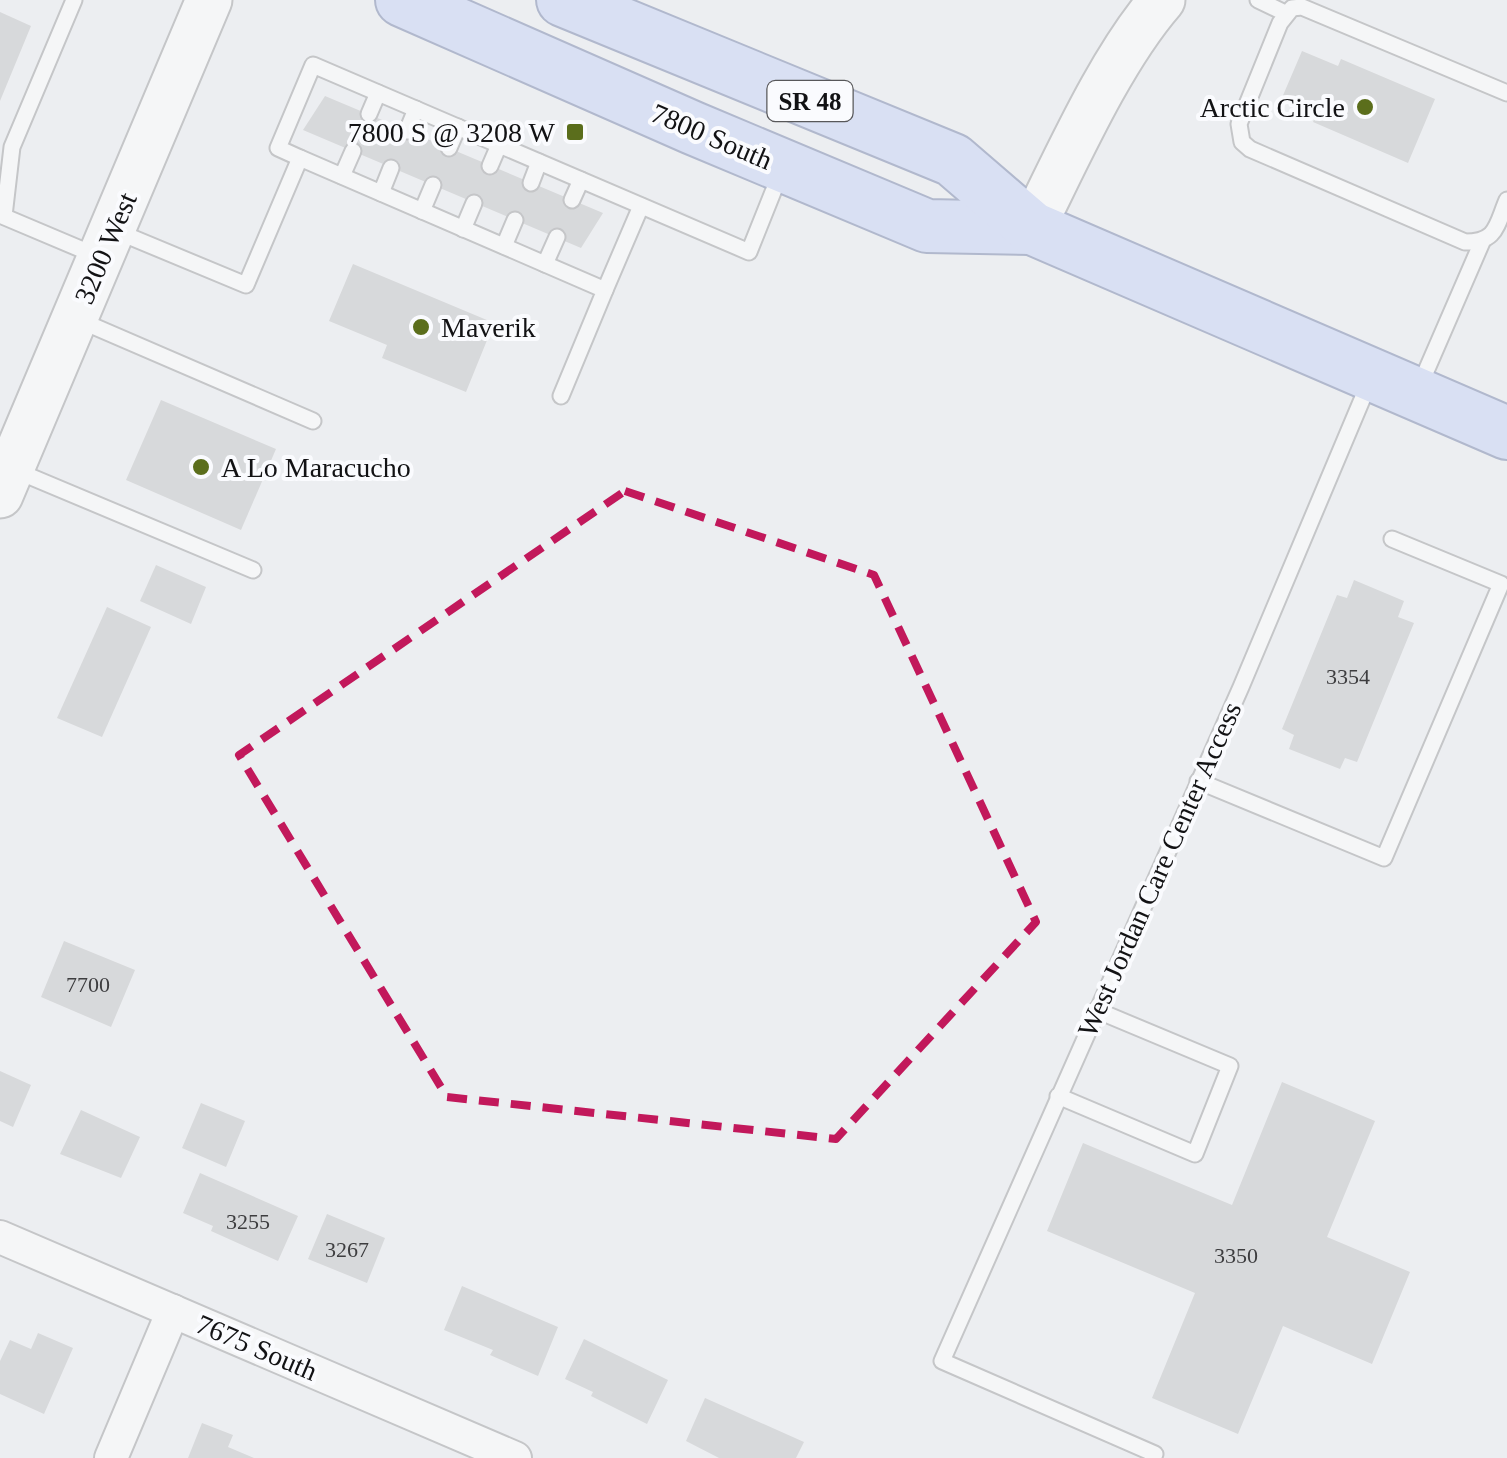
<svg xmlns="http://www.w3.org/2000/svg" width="1507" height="1458" font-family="'Times New Roman',serif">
	<rect width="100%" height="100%" fill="#eceef1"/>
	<g fill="#bdbec1">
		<path d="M0,12L31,26L0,101Z"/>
		<path d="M1302,51L1338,66L1341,59L1435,99L1408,163L1313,122L1316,115L1281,100Z"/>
		<path d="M325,96L603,213L581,248L303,130Z"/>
		<path d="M353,264L494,323L466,392L382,358L387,345L329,321Z"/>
		<path d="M161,400L276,449L241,530L126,480Z"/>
		<path d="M156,565L206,587L191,624L140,601Z"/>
		<path d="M1354,580L1404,601L1398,617L1414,623L1357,762L1345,758L1340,769L1289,749L1294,735L1282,729L1337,595L1347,598Z"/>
		<path d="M107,607L151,627L102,737L57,718Z"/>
		<path d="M64,941L135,970L111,1027L41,997Z"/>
		<path d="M0,1071L31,1085L13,1127L0,1121Z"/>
		<path d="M1282,1082L1375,1121L1327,1237L1410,1272L1372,1364L1283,1326L1238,1434L1152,1398L1195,1293L1047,1231L1083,1143L1232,1205Z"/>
		<path d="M201,1103L245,1121L226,1167L182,1148Z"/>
		<path d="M81,1110L140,1137L121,1178L60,1154Z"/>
		<path d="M200,1173L298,1216L278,1261L211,1231L213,1226L183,1213Z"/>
		<path d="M327,1214L385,1238L367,1283L308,1259Z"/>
		<path d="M462,1286L558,1327L538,1376L490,1355L493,1350L444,1330Z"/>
		<path d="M38,1333L73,1348L44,1414L0,1394V1361L10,1340L31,1349Z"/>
		<path d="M584,1339L668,1380L647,1424L591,1396L593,1392L565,1379Z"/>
		<path d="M705,1398L804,1442L796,1458H719L686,1441Z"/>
		<path d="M202,1423L233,1435L228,1447L254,1458H188Z"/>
	</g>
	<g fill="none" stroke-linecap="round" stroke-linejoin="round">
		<g stroke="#949598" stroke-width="19">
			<g id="lane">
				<path d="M1258,0L1285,13"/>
				<path d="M1507,93L1302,7L1292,8L1280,23L1239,124L1242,142L1250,149L1465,242C1497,242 1496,226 1507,200"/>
				<path d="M369,114L378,93"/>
				<path d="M407,131L416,109"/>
				<path d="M449,148L458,127"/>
				<path d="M300,158L278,148L313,65L749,252L781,172"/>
				<path d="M490,166L499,145"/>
				<path d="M342,176L353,151"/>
				<path d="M531,183L539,162"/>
				<path d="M381,193L391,168"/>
				<path d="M572,200L581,180"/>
				<path d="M422,211L433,185"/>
				<path d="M0,215L97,256"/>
				<path d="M4,216L12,147L74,0"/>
				<path d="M463,229L474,203"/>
				<path d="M116,231L246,285L300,158L605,290L561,396"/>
				<path d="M504,246L515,220"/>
				<path d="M545,264L557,237"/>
				<path d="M605,290L641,206"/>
				<path d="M79,320L313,421"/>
				<path d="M1420,385L1482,242"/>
				<path d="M17,471L253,570"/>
				<path d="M1198,781L1384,858L1501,584L1392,539"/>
				<path d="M1058,1096L1195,1154L1230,1066L1096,1010"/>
				<path d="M1155,1454L942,1361L1241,687L1369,383"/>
			</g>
		</g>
		<g stroke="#949598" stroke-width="36">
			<g id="street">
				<path d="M0,1237L515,1458"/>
				<path d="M111,1458L173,1311"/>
			</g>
		</g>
		<g stroke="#949598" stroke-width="49">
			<g id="secondary">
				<path d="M1032,228C1068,156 1110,60 1162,0"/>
				<path d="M0,495L209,0"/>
			</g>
		</g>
		<g stroke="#6877a2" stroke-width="56">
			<g id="primary">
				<path d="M402,0L693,128L927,226L1032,228"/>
				<path d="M563,0L953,160L1032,228L1507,433"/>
			</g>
		</g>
		<use href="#lane" stroke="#fff" stroke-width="15"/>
		<use href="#street" stroke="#fff" stroke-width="32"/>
		<use href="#secondary" stroke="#fff" stroke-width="45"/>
		<use href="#primary" stroke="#c1cef5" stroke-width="52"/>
	</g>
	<path d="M0 0H1507V1458H0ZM625,491L874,575L1036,922L836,1139L447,1097L239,755Z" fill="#eceef1" fill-opacity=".55" fill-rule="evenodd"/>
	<path fill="none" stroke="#c2185b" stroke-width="8" stroke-dasharray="20 12" stroke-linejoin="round" d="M625,491L874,575L1036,922L836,1139L447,1097L239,755Z"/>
	<g fill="#5b6e1c" stroke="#fafbfe" stroke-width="4">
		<circle cx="1365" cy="107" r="10"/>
		<rect x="565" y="122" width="20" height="20" rx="5"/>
		<circle cx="421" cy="327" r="10"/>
		<circle cx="201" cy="467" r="10"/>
	</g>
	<g text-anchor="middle" stroke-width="8" stroke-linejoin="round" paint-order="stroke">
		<g font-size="22" fill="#3d3d3f">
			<text x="1348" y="684">3354</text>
			<text x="88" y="992">7700</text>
			<text x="248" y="1229">3255</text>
			<text x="347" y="1257">3267</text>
			<text x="1236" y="1263">3350</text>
		</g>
		<rect fill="#fafbfe" stroke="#58585a" stroke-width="2.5" x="767.5" y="81" width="85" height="40" rx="8"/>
		<g font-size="25" font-weight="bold" fill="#121214">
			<text x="810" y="110">SR 48</text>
		</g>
		<g font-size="28" fill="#121214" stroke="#fafbfe" text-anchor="end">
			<text x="1345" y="117">Arctic Circle</text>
			<text x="555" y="142">7800 S @ 3208 W</text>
			<text x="441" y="337" text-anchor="start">Maverik</text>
			<text x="221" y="477" text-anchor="start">A Lo Maracucho</text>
		</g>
		<g font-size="28" fill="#121214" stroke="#fafbfe">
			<text transform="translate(712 136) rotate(23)" y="10">7800 South</text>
			<text transform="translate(105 248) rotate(-67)" y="10">3200 West</text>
			<text transform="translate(1159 869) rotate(-66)" y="10">West Jordan Care Center Access</text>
			<text transform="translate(257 1347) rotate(23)" y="10">7675 South</text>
		</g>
	</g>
</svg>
